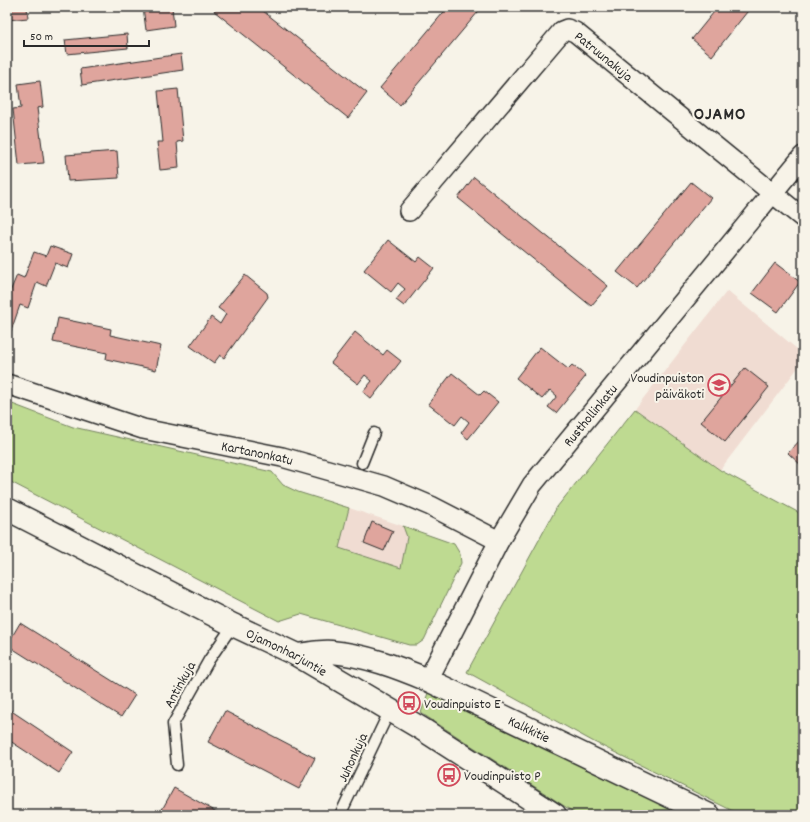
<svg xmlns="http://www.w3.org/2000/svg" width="810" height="822" font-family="Dekko,sans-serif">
	<rect width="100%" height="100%" fill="#f7f3e8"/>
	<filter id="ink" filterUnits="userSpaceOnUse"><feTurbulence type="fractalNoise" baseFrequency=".025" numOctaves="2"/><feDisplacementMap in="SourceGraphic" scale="8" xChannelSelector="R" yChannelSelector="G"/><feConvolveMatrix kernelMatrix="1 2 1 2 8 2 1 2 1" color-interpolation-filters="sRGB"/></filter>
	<g filter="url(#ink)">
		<g fill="#f0dcd2">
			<path d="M727,291L803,354V361L720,470L635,409Z"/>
			<path d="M349,508L403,526L407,536L401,568L339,548Z"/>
		</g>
		<g fill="#beda91" stroke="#74825e">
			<path d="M7,402L73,427L272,472L283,485L298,492L349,508L339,548L401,568L407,537L403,526L454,544L460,554L461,563L424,640L417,645H409L301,614L279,621L7,480Z"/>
			<path d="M635,409L720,470L803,515V815H741L594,742L467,672L557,507Z"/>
			<path d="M428,693L516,732L691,815H578L421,713Z"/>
		</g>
		<g fill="#dfa59d" stroke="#2b2b2b">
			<path d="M7,7H27L28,18L7,20Z"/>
			<path d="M143,7H172L174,26L146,30Z"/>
			<path d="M217,7H258L367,93L348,118L214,11Z"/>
			<path d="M448,7H472L478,12L400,105L380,88Z"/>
			<path d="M718,7H751L712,56L692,39Z"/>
			<path d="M127,34L128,48L67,54L65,40Z"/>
			<path d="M181,54L183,70L82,85L80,69Z"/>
			<path d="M40,81L43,107L37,108L44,163L19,165L13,109L21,108L18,84Z"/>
			<path d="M178,89L183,141L177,142L179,168L160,170L157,142H163L158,91Z"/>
			<path d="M117,151L119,178L68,181L66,155Z"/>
			<path d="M474,177L608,286L591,306L458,198Z"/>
			<path d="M691,182L711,198L637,288L617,272Z"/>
			<path d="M388,240L416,262L420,257L434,268L404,306L396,300L405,289L398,283L391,292L364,270Z"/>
			<path d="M50,246L73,254L68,268L55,263L46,286L37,282L28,308L20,305L11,331L7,330V299L17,275L24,278L34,252L46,256Z"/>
			<path d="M775,263L800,282L778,312L752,293Z"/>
			<path d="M245,275L267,293L268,297L224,358L220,355L214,363L190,346L211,317L220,324L226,314L218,308Z"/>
			<path d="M58,318L111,329L110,335L161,346L156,370L106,359L107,353L53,342Z"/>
			<path d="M355,332L383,355L387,350L401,361L371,399L363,392L372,381L365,375L358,384L331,363Z"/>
			<path d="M540,347L568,369L572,365L586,376L556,413L548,407L557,396L550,390L542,399L516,378Z"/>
			<path d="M745,368L769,387L725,442L701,422Z"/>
			<path d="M452,373L480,395L484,391L498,402L468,439L461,433L469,422L462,416L455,425L428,404Z"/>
			<path d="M803,437V467L788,453Z"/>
			<path d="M372,522L393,531L384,551L364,543Z"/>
			<path d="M20,623L135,695L121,717L7,645Z"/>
			<path d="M7,708L73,752L59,773L7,739Z"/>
			<path d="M225,711L315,758L299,789L208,742Z"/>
			<path d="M174,788L222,815H159Z"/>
		</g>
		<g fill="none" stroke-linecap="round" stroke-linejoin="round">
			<g stroke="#2b2b2b" stroke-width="13">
				<g id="service">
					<path d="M362,463L374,433"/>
					<path d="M177,765L173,724L209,660L233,625"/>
					<path d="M340,815L390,710"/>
				</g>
			</g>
			<g stroke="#2b2b2b" stroke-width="22">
				<g id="minor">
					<path id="s1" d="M409,211L562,31L567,29L575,32L803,218"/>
					<path id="s2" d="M7,384L143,429L282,457L384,486L431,506L499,541"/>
					<path id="s3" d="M428,680L499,541L532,485L803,156"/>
				</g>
			</g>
			<g stroke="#2b2b2b" stroke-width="25">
				<g id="tertiary">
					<path id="s4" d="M297,655C308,654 320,651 331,652C365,655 397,667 428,680L709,815"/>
				</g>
			</g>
			<g stroke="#2b2b2b" stroke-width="25">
				<g id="secondary">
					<path id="s5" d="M7,509L233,625L297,655L422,729L555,815"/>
				</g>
			</g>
			<use href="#service" stroke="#f7f3e8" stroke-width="10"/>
			<use href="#minor" stroke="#f7f3e8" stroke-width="19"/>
			<use href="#tertiary" stroke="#f7f3e8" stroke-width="22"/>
			<use href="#secondary" stroke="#f7f3e8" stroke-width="22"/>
		</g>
	</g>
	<defs>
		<g id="school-ring" transform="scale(1.15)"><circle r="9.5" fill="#f7f3e8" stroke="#d1495b" stroke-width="1.5"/><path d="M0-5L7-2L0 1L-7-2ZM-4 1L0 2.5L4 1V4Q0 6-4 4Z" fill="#d1495b"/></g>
		<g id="bus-ring" transform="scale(1.15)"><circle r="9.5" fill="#f7f3e8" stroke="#d1495b" stroke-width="1.5"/><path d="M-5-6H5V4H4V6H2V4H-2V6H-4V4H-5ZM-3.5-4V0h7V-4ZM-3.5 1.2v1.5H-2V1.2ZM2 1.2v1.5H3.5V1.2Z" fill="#d1495b"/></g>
	</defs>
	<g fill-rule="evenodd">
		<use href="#school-ring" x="719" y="385"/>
		<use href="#bus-ring" x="409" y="703"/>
		<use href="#bus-ring" x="449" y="775"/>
	</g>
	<g text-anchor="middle" stroke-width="4" stroke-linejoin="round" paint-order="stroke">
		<g font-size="14" fill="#2b2b2b" stroke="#f7f3e8">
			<text dy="5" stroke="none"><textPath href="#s1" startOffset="288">Patruunakuja</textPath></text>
			<text dy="5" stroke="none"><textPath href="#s3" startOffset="312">Rusthollinkatu</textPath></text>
			<text dy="5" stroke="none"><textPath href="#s2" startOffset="260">Kartanonkatu</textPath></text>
			<text dy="5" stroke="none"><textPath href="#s5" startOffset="314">Ojamonharjuntie</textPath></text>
			<text transform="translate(179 684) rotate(-61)" y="5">Antinkuja</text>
			<text dy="5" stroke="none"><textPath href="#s4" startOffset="248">Kalkkitie</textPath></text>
			<text transform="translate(352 757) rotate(-65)" y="5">Juhonkuja</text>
		</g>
		<g font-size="14" fill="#2b2b2b" stroke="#f7f3e8" text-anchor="start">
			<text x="704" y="382" text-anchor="end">Voudinpuiston<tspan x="704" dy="16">päiväkoti</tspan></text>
			<text x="424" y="708">Voudinpuisto E</text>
			<text x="464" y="780">Voudinpuisto P</text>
		</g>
		<g font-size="18" font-weight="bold" letter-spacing="1" fill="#2b2b2b" stroke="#f7f3e8">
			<text x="720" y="119">OJAMO</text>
		</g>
	</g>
	<rect width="810" height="822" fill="none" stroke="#f7f3e8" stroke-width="24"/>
	<rect x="12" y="12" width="786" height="798" fill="none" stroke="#2b2b2b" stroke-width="1.5" filter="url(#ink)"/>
	<path d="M24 40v6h125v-6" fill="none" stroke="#2b2b2b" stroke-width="2"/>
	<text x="30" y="40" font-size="12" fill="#2b2b2b" stroke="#f7f3e8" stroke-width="3" paint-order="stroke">50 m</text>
</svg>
